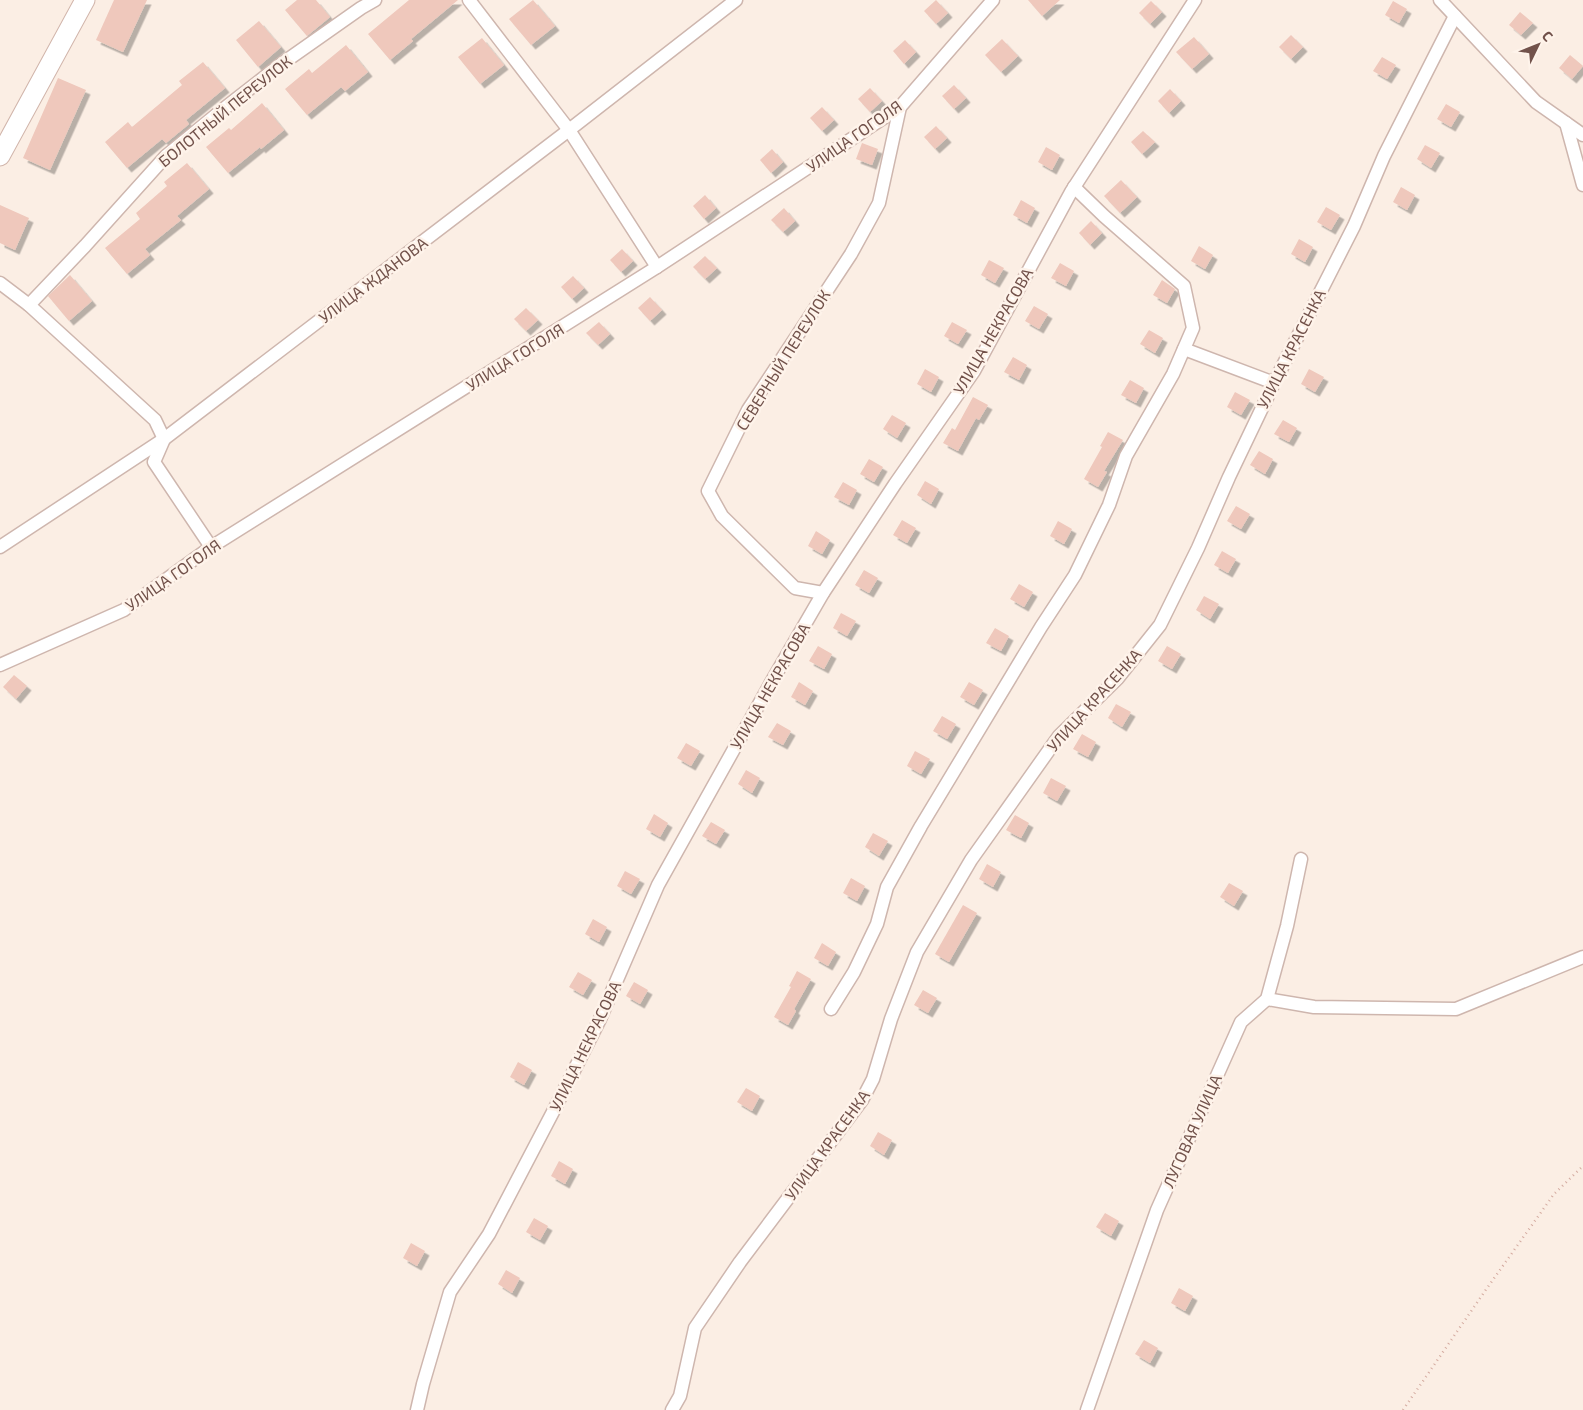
<svg xmlns="http://www.w3.org/2000/svg" width="1583" height="1410" font-family="'Exo 2',sans-serif">
	<defs>
		<filter id="shadow"><feDropShadow dx="4.5" dy="4.5" stdDeviation="0" flood-color="#0004"/></filter>
	</defs>
	<rect width="100%" height="100%" fill="#fbeee4"/>
	<g fill="#efc8bc" filter="url(#shadow)">
		<path d="M114,0H147L123,52L96,40Z"/>
		<path d="M297,0H316L330,17L307,36L285,10Z"/>
		<path d="M409,0H458L411,39L413,41L390,60L368,34Z"/>
		<path d="M533,0L555,26L531,45L509,19Z"/>
		<path d="M936,0L948,13L936,24L924,11Z"/>
		<path d="M1028,0H1060L1042,16Z"/>
		<path d="M1151,1L1162,12L1150,24L1139,13Z"/>
		<path d="M1393,1L1407,9L1399,23L1385,15Z"/>
		<path d="M1520,12L1533,23L1521,35L1509,25Z"/>
		<path d="M259,21L281,47L258,67L236,40Z"/>
		<path d="M1291,35L1303,47L1291,59L1279,47Z"/>
		<path d="M1194,37L1209,54L1192,69L1176,52Z"/>
		<path d="M482,38L504,65L480,84L458,57Z"/>
		<path d="M1002,39L1018,56L1001,72L985,55Z"/>
		<path d="M905,40L916,52L904,64L893,51Z"/>
		<path d="M346,45L368,72L345,91L341,87L307,115L285,89L309,69L312,73Z"/>
		<path d="M1570,55L1583,66L1572,79L1559,68Z"/>
		<path d="M1382,57L1396,65L1387,79L1373,71Z"/>
		<path d="M203,62L225,88L186,120L189,124L166,143L162,139L127,168L105,142L128,122L132,127L182,85L179,81Z"/>
		<path d="M58,78L86,90L50,170L23,158Z"/>
		<path d="M954,85L966,98L954,109L942,96Z"/>
		<path d="M870,88L882,101L870,112L858,99Z"/>
		<path d="M1170,89L1181,101L1169,113L1158,101Z"/>
		<path d="M262,103L284,130L261,149L260,147L228,173L206,147L229,128L231,130Z"/>
		<path d="M1446,104L1460,112L1451,127L1437,119Z"/>
		<path d="M822,107L834,120L822,131L810,118Z"/>
		<path d="M936,126L947,138L935,149L924,137Z"/>
		<path d="M1143,131L1155,142L1142,154L1131,142Z"/>
		<path d="M862,143L878,149L872,165L856,159Z"/>
		<path d="M1425,145L1440,153L1431,168L1417,159Z"/>
		<path d="M1046,147L1060,155L1052,170L1038,162Z"/>
		<path d="M772,149L783,162L771,173L760,160Z"/>
		<path d="M187,163L209,189L177,216L181,220L145,249L150,255L127,274L105,248L140,219L136,213L167,186L164,182Z"/>
		<path d="M1121,180L1137,197L1120,213L1104,196Z"/>
		<path d="M1401,187L1415,195L1407,210L1393,202Z"/>
		<path d="M705,195L716,208L704,219L693,206Z"/>
		<path d="M1021,200L1035,208L1027,223L1013,215Z"/>
		<path d="M0,205L29,218L15,250L0,243Z"/>
		<path d="M1326,207L1340,215L1331,230L1317,222Z"/>
		<path d="M784,208L795,221L783,232L771,220Z"/>
		<path d="M1091,221L1102,233L1090,245L1079,233Z"/>
		<path d="M1299,239L1313,247L1305,262L1291,254Z"/>
		<path d="M1199,246L1213,255L1205,269L1191,261Z"/>
		<path d="M622,249L633,261L621,272L610,260Z"/>
		<path d="M705,256L717,268L705,279L693,267Z"/>
		<path d="M989,260L1004,268L995,283L981,275Z"/>
		<path d="M1060,263L1074,271L1066,286L1051,278Z"/>
		<path d="M70,275L92,301L69,321L48,296Z"/>
		<path d="M573,276L584,288L572,299L561,287Z"/>
		<path d="M1162,280L1175,289L1167,303L1153,295Z"/>
		<path d="M650,297L662,310L650,321L638,308Z"/>
		<path d="M1034,306L1048,314L1039,329L1025,321Z"/>
		<path d="M526,308L538,320L526,331L514,319Z"/>
		<path d="M599,322L610,334L598,345L586,333Z"/>
		<path d="M952,322L967,330L958,344L944,336Z"/>
		<path d="M1149,330L1163,338L1155,353L1140,344Z"/>
		<path d="M1013,357L1027,365L1019,380L1004,372Z"/>
		<path d="M925,369L939,377L931,392L917,384Z"/>
		<path d="M1309,369L1324,377L1315,392L1301,384Z"/>
		<path d="M1130,380L1144,388L1136,403L1121,395Z"/>
		<path d="M1235,392L1250,400L1241,415L1227,407Z"/>
		<path d="M973,397L988,405L979,420L976,418L958,451L943,443L952,428L955,430Z"/>
		<path d="M892,415L906,423L897,438L883,429Z"/>
		<path d="M1283,420L1297,428L1289,442L1274,434Z"/>
		<path d="M1108,432L1123,440L1104,471L1107,472L1098,487L1084,479L1102,447L1100,446Z"/>
		<path d="M1259,451L1273,459L1265,474L1250,465Z"/>
		<path d="M869,459L883,467L874,482L860,474Z"/>
		<path d="M925,481L939,489L931,504L917,495Z"/>
		<path d="M843,482L857,490L849,505L834,497Z"/>
		<path d="M1236,506L1250,514L1241,529L1227,521Z"/>
		<path d="M902,520L916,528L907,543L893,535Z"/>
		<path d="M1058,521L1072,529L1064,544L1050,536Z"/>
		<path d="M816,531L830,540L822,554L808,546Z"/>
		<path d="M1222,551L1236,559L1228,573L1214,565Z"/>
		<path d="M864,570L878,578L869,593L855,585Z"/>
		<path d="M1019,584L1033,592L1024,607L1010,599Z"/>
		<path d="M1204,596L1219,604L1210,619L1196,610Z"/>
		<path d="M841,613L856,621L847,636L833,628Z"/>
		<path d="M995,628L1009,636L1001,651L986,643Z"/>
		<path d="M818,646L832,654L824,669L809,661Z"/>
		<path d="M1167,646L1181,654L1172,669L1158,661Z"/>
		<path d="M14,675L27,686L16,699L3,687Z"/>
		<path d="M799,682L813,691L805,705L791,697Z"/>
		<path d="M969,682L983,690L974,705L960,697Z"/>
		<path d="M1116,704L1131,712L1122,727L1108,718Z"/>
		<path d="M942,716L956,724L947,739L933,731Z"/>
		<path d="M777,723L791,731L783,745L768,737Z"/>
		<path d="M1082,734L1096,742L1088,757L1073,749Z"/>
		<path d="M686,743L700,751L691,766L677,758Z"/>
		<path d="M915,751L930,759L921,774L907,766Z"/>
		<path d="M746,770L760,778L752,793L738,784Z"/>
		<path d="M1051,778L1066,786L1057,801L1043,793Z"/>
		<path d="M654,814L668,823L660,837L646,829Z"/>
		<path d="M1015,815L1029,823L1021,838L1006,830Z"/>
		<path d="M711,822L725,830L716,844L702,836Z"/>
		<path d="M873,833L888,841L879,856L865,847Z"/>
		<path d="M987,864L1001,872L993,887L979,879Z"/>
		<path d="M625,871L640,879L631,894L617,886Z"/>
		<path d="M851,878L865,886L857,901L843,893Z"/>
		<path d="M1229,883L1243,891L1234,906L1220,897Z"/>
		<path d="M963,905L977,913L949,962L935,954Z"/>
		<path d="M593,919L607,927L599,942L585,934Z"/>
		<path d="M822,943L836,952L828,966L814,958Z"/>
		<path d="M797,971L811,979L794,1009L796,1011L788,1025L774,1017L791,987L789,986Z"/>
		<path d="M578,972L592,980L583,995L569,987Z"/>
		<path d="M634,982L648,990L640,1004L626,996Z"/>
		<path d="M923,990L937,998L928,1013L914,1005Z"/>
		<path d="M518,1062L532,1070L524,1085L510,1077Z"/>
		<path d="M746,1088L760,1096L752,1111L737,1102Z"/>
		<path d="M878,1132L892,1140L884,1155L870,1146Z"/>
		<path d="M559,1161L573,1169L565,1184L551,1176Z"/>
		<path d="M1105,1213L1119,1221L1111,1236L1096,1227Z"/>
		<path d="M534,1218L548,1226L540,1240L526,1232Z"/>
		<path d="M411,1243L425,1251L417,1266L403,1258Z"/>
		<path d="M506,1270L520,1278L512,1293L498,1284Z"/>
		<path d="M1179,1288L1193,1296L1185,1311L1171,1303Z"/>
		<path d="M1144,1340L1158,1348L1150,1363L1135,1354Z"/>
	</g>
	<g fill="none" stroke-linecap="round" stroke-linejoin="round">
		<g stroke="#ceb6ae" stroke-width="15">
			<g id="street">
				<path d="M469,0L569,130L657,267"/>
				<path d="M1440,0L1536,102L1583,135"/>
				<path d="M1566,123L1583,185"/>
				<path d="M0,283L29,305L155,420L164,439L154,462L211,547"/>
				<path d="M29,305L85,246L166,156L221,111L280,65L361,8L375,0"/>
				<path d="M1184,349L1274,383"/>
				<path d="M0,547L164,439L569,130L736,0"/>
				<path d="M823,593L795,588L722,516L708,491L748,410L851,254L879,203L900,107"/>
				<path d="M0,665L124,610L211,547L657,267L900,107L993,0"/>
				<path d="M1267,999L1314,1007L1456,1009L1583,957"/>
				<path d="M831,1009L854,972L877,924L887,887L921,826L1041,627L1075,575L1109,505L1126,456L1173,374L1193,328L1184,286L1104,216L1074,187"/>
				<path d="M417,1410L423,1384L450,1292L489,1234L555,1108L600,1019L658,885L772,681L823,593L895,484L974,371L1071,192L1195,0"/>
				<path d="M672,1410L680,1396L695,1328L740,1262L862,1100L873,1079L891,1019L917,952L971,860L1059,736L1117,679L1160,625L1198,548L1229,477L1274,383L1354,226L1384,156L1455,16"/>
				<path d="M1087,1410L1157,1210L1241,1022L1267,999L1287,926L1301,859"/>
			</g>
		</g>
		<g stroke="#d1b5ab" stroke-width="21">
			<path id="secondary" d="M0,156L85,0"/>
		</g>
		<path stroke="#d4aba0" stroke-width="2.5" stroke-dasharray="1 4" stroke-linecap="butt" d="M1403,1410L1485,1291L1554,1194L1583,1166"/>
		<use href="#street" stroke="#fff" stroke-width="12"/>
		<use href="#secondary" stroke="#fff" stroke-width="19"/>
	</g>
	<g text-anchor="middle" stroke-width="5" stroke-linejoin="round" paint-order="stroke">
		<g font-size="16" fill="#72524b" stroke="#fef3ea">
			<text transform="translate(225 111) rotate(-39)" y="6">БОЛОТНЫЙ ПЕРЕУЛОК</text>
			<text transform="translate(854 136) rotate(-35)" y="6">УЛИЦА ГОГОЛЯ</text>
			<text transform="translate(373 280) rotate(-37)" y="6">УЛИЦА ЖДАНОВА</text>
			<text transform="translate(993 331) rotate(-60)" y="6">УЛИЦА НЕКРАСОВА</text>
			<text transform="translate(1291 349) rotate(-63)" y="6">УЛИЦА КРАСЕНКА</text>
			<text transform="translate(515 357) rotate(-32)" y="6">УЛИЦА ГОГОЛЯ</text>
			<text transform="translate(783 360) rotate(-58)" y="6">СЕВЕРНЫЙ ПЕРЕУЛОК</text>
			<text transform="translate(173 575) rotate(-35)" y="6">УЛИЦА ГОГОЛЯ</text>
			<text transform="translate(770 686) rotate(-60)" y="6">УЛИЦА НЕКРАСОВА</text>
			<text transform="translate(1094 700) rotate(-48)" y="6">УЛИЦА КРАСЕНКА</text>
			<text transform="translate(585 1046) rotate(-64)" y="6">УЛИЦА НЕКРАСОВА</text>
			<text transform="translate(1192 1131) rotate(-66)" y="6">ЛУГОВАЯ УЛИЦА</text>
			<text transform="translate(827 1145) rotate(-54)" y="6">УЛИЦА КРАСЕНКА</text>
		</g>
	</g>
	<g transform="translate(1538 45) rotate(47)" stroke="#fef3ea" stroke-width="4" paint-order="stroke">
	<path d="M0-4L9 19L0 12L-9 19Z" fill="#72524b"/>
	<text y="-8" font-size="14" font-weight="bold" text-anchor="middle" fill="#72524b">С</text>
	</g>
</svg>
